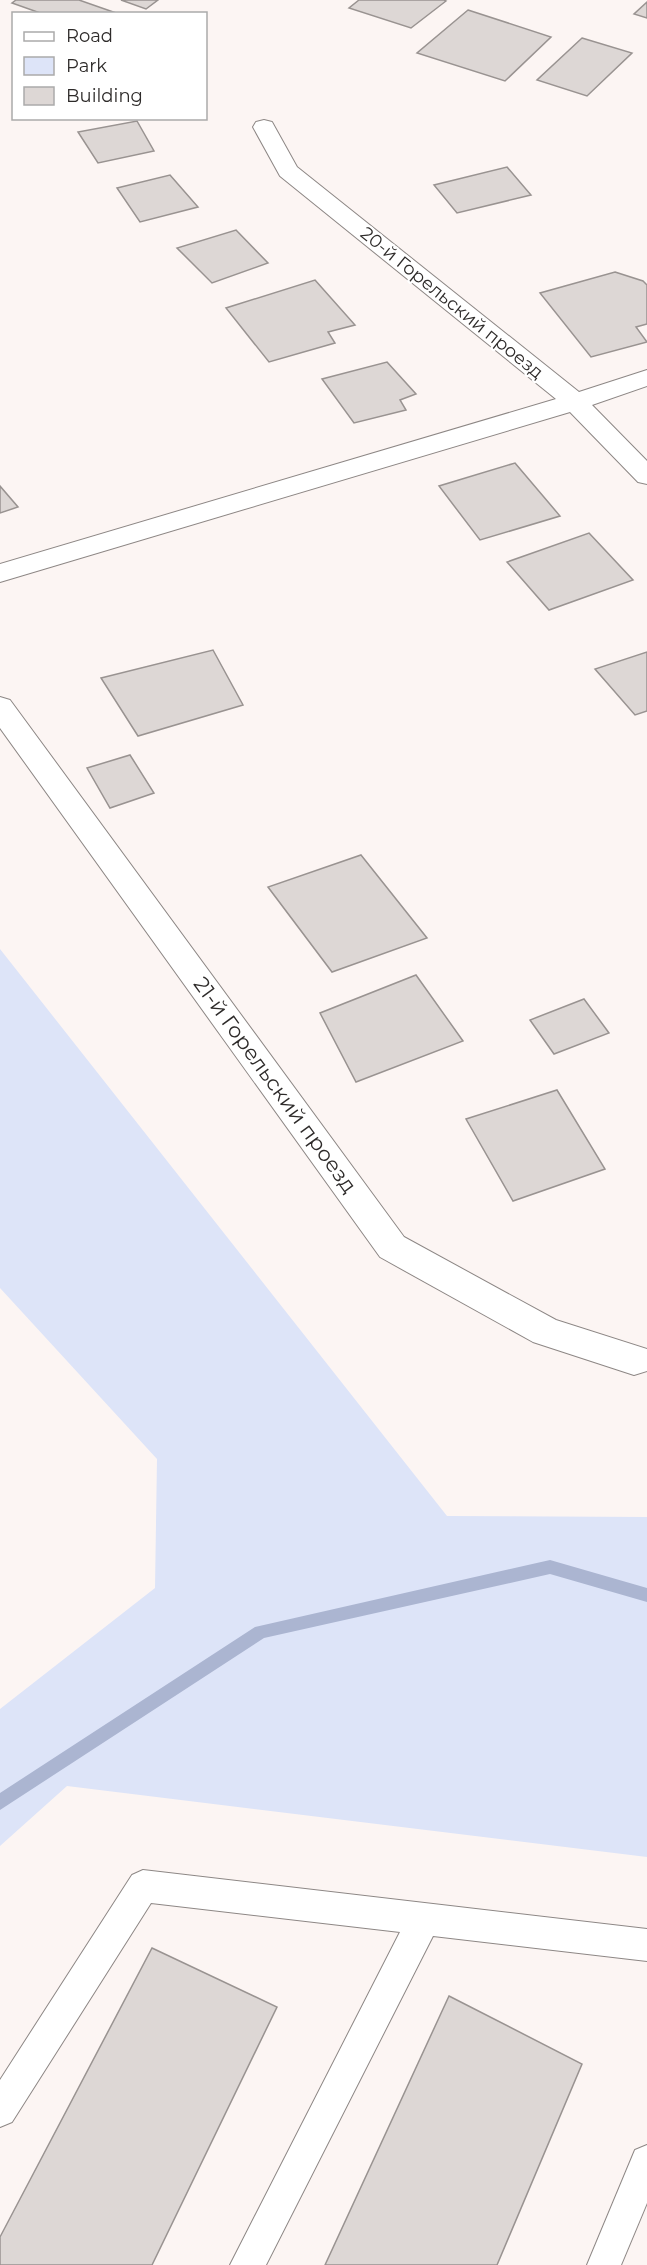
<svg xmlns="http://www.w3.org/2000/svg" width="647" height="2265" font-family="Montserrat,sans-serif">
	<rect width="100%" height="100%" fill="#fcf5f3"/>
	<path fill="#dde4f8" d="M0,949L447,1516L647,1517V1857L67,1786L0,1846V1709L155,1588L157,1459L0,1288Z"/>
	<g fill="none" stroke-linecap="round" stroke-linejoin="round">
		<path fill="#abb5d1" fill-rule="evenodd" d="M550,1560L647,1588V1602L550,1574L264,1638L0,1810V1793L255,1627Z"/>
	</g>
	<g fill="#ddd7d5" stroke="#999391" stroke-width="1.5">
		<path d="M16,0H79L119,14H43L12,3Z"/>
		<path d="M121,0H158L146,9Z"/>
		<path d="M359,0H444L446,1L411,28L349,8Z"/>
		<path d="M647,2V18L634,14Z"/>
		<path d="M468,10L551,37L505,81L417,53Z"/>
		<path d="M582,38L632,53L587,96L537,80Z"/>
		<path d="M137,121L154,151L98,163L78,132Z"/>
		<path d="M507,167L531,195L457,213L434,185Z"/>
		<path d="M170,175L198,207L140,222L117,188Z"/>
		<path d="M236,230L268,263L212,283L177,248Z"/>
		<path d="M615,272L643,281L647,285V324L636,327L647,342L591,357L540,293Z"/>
		<path d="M315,280L355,325L328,332L335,343L269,362L226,308Z"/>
		<path d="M387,362L416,394L400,400L406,410L354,423L322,379Z"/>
		<path d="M515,463L560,516L480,540L439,486Z"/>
		<path d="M0,486L18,507L0,513Z"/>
		<path d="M589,533L633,580L549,610L507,562Z"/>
		<path d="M213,650L243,705L138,736L101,678Z"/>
		<path d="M647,652V711L635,715L595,669Z"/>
		<path d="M130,755L154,793L110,808L87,768Z"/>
		<path d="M361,855L427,938L332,972L268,887Z"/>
		<path d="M416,975L463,1041L356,1082L320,1013Z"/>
		<path d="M584,999L609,1033L554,1054L530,1020Z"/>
		<path d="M557,1090L605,1169L513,1201L466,1119Z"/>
		<path d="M152,1948L277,2007L152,2265H0V2237Z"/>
		<path d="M449,1996L582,2064L497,2265H325Z"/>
	</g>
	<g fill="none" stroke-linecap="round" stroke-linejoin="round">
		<g stroke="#8d8785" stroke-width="2">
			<g id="lane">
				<path d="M143,1870L647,1929V1961L433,1936L266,2265H230L400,1932L151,1903L12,2122L0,2127V2080L132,1875Z"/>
				<path d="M647,2145V2203L621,2265H587L635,2150Z"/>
			</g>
		</g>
		<g stroke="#8d8785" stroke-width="2">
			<g id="street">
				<path d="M264,120L272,122L297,167L579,392L647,370V386L592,405L647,461V484L638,482L570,412L0,582V564L556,399L280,176L253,127L256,122Z"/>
				<path d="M0,697L10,700L404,1237L556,1320L647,1349V1371L634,1375L533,1342L380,1257L0,728Z"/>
			</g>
		</g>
		<use href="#lane" fill="#fff" fill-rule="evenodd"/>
		<use href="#street" fill="#fff" fill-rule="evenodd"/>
	</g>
	<g text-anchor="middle" stroke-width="4.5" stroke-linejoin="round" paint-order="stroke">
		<g font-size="18" fill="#2e2b2a" stroke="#fff">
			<text transform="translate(452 303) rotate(39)" y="6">20-й Горельский проезд</text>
		</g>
		<g font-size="21" fill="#2e2b2a" stroke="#fff">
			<text transform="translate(275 1085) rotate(54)" y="7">21-й Горельский проезд</text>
		</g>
	</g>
	<rect x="12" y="12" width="195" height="108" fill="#ffffff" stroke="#abaaaa" stroke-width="1.5"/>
	<rect x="24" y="32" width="30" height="9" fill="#ffffff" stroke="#abaaaa" stroke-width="1.5"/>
	<text x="66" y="42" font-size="18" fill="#2e2b2a">Road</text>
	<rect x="24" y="57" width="30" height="18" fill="#dde4f8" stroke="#abaaaa" stroke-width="1.5"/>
	<text x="66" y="72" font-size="18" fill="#2e2b2a">Park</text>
	<rect x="24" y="87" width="30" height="18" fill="#ddd7d5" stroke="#abaaaa" stroke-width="1.5"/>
	<text x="66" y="102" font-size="18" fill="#2e2b2a">Building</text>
</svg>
